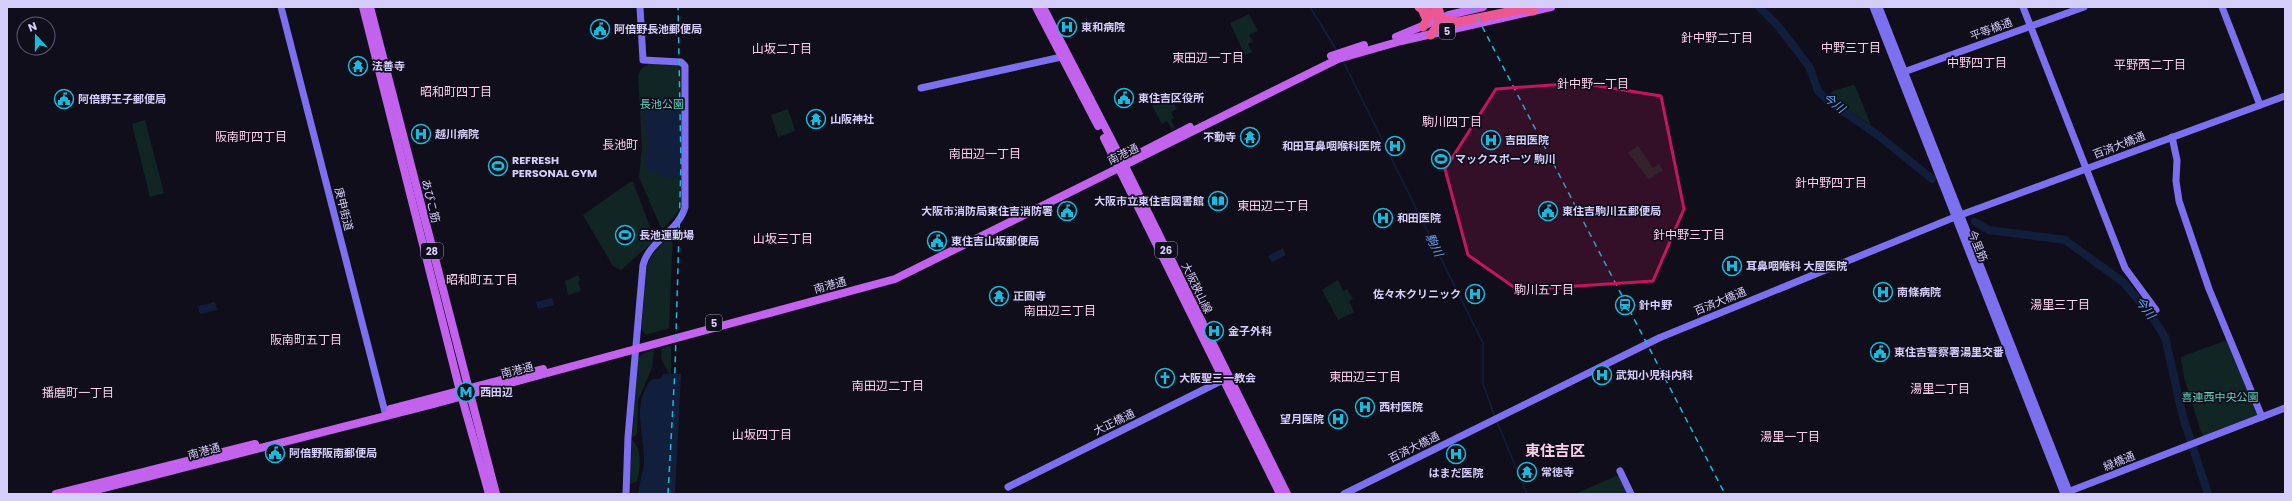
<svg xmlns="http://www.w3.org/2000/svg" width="2292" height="501" font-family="Poppins,'Noto Sans JP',sans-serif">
	<rect width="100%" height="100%" fill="#110e1c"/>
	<g fill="#112525">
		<path d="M1249,14L1258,31L1249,35L1253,42L1248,44L1252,52L1245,55L1230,23Z"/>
		<path d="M649,64H674L683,68L682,207L664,228H661L639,177L642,147L638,75L641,69Z"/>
		<path d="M1853,85L1855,86L1871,125L1827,96L1833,91Z"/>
		<path d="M1170,96L1177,109L1171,112L1174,118L1171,120L1175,128L1172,129L1167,121L1162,124L1152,106Z"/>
		<path d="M788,109L795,131L778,137L771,115Z"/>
		<path d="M145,120L164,193L150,197L132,124Z"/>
		<path d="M1638,146L1653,168L1659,164L1663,170L1649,179L1628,153Z"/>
		<path d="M630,182H633L655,240L621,270L613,266L583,215Z"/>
		<path d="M673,232L669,328L646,335L641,329L647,265L653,254Z"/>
		<path d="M576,276H579L580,280L578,282L581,291L568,295L565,281Z"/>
		<path d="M1338,280L1343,291L1347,289L1353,299L1349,301L1354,312L1338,320L1322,290Z"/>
		<path d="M2227,340L2259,415L2204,436L2201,432L2184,377L2181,357Z"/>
		<path d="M671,346V374H669L661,358L662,348Z"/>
		<path d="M654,350L652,368L638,400L637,434L632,438L638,358L644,353Z"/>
		<path d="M632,440C643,450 640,468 637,481L630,484Z"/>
		<path d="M1616,476H1619L1627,494H1575Z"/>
	</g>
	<g fill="#121f3c">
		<path d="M668,96L678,103L681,109L680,178H663L658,172L651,173L645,163L647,146L644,99Z"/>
		<path d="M1283,248L1286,255L1272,262L1268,256Z"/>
		<path d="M552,298L554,305L538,309L536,302Z"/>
		<path d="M215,302L217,310L200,314L198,306Z"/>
		<path d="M663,374H681L675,494H638C639,484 643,473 644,463C645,434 631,408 650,381L653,379H660Z"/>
	</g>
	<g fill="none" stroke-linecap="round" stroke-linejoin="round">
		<g stroke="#121f3c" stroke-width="1.5">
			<path d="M1310,7L1337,51"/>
			<path d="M1343,61L1483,343V384L1495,417"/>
			<path d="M1497,422L1527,494"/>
		</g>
		<g stroke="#121f3c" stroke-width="8">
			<path d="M1759,7L1778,26L1796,49L1810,68L1818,91L1827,100L1879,136L1932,179"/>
			<path d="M1975,222L1989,230L2065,240L2123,282L2151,315L2165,337L2183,417L2208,494"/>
		</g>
		<g stroke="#7c70ef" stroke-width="7">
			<path d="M281,7L386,416"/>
			<path d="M1873,7L2064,494"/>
			<path d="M1879,7L2070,494"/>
			<path d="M2023,7L2125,268L2156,310"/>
			<path d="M2222,7L2260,105"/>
			<path d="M1901,73L2084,7"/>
			<path d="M921,88L1066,56"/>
			<path d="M2172,137L2177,160L2176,181L2179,201L2209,289L2262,417"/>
			<path d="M1620,471L1631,494"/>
			<path d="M1008,487L1227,378"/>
			<path d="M2065,493L2285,408"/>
			<path d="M626,494L628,437L643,265C649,241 679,231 685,207V66L681,62L643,60L640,7"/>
			<path d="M1344,494L1659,338L1955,217L2285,96"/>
		</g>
		<g stroke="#c362ed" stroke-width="8">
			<path d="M363,7L460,391L489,494"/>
			<path d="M370,7L496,494"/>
			<path d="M1036,7L1098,126"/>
			<path d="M1043,7L1125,166L1287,494"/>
			<path d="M1396,37L1449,15L1483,7"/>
			<path d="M1331,56L1364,45"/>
			<path d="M1104,138L1280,494"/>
			<path d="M1124,161L1190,127"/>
			<path d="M390,409L543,369"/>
			<path d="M56,494L255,444"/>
			<path d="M80,494L433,404L895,279L1338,59L1401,41L1551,7"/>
		</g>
		<g stroke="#ec5794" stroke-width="9">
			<path d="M1419,7L1441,19L1458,22L1523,9L1533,11"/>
			<path d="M1422,9L1427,20L1423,27"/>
			<path d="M1431,35L1441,21L1439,11L1435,7"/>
		</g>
		<g stroke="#19badb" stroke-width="1.5" stroke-dasharray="6 5" stroke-linecap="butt">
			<path d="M1472,7L1725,494"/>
			<path d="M668,494L675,369L681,163L678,7"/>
		</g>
	</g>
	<path fill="#c2185b" fill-opacity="0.2" stroke="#c2185b" stroke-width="3" stroke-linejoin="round" d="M1580,83L1661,96L1684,209L1653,281L1518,290L1468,255L1445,169L1496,89Z"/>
	<defs>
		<g id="hospital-ring" transform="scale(1)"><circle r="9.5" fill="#110e1c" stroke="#19badb" stroke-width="1.5"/><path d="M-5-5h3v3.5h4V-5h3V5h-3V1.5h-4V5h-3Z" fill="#19badb"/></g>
		<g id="civic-ring" transform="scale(1)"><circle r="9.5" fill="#110e1c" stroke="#19badb" stroke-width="1.5"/><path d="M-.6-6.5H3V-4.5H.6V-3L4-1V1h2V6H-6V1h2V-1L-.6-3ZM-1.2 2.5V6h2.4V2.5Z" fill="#19badb"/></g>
		<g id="temple-ring" transform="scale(1)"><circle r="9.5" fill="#110e1c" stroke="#19badb" stroke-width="1.5"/><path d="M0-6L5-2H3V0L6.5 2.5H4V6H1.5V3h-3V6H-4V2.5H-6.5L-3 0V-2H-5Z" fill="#19badb"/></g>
		<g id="stadium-ring" transform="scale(1)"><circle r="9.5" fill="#110e1c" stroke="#19badb" stroke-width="1.5"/><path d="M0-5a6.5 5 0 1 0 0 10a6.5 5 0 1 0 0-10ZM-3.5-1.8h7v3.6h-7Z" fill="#19badb"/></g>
		<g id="library-ring" transform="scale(1)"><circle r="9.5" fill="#110e1c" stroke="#19badb" stroke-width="1.5"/><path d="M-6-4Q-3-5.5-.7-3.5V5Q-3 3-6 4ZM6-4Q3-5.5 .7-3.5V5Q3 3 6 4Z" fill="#19badb"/></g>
		<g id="station-ring" transform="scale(1)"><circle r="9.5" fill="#110e1c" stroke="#19badb" stroke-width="1.5"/><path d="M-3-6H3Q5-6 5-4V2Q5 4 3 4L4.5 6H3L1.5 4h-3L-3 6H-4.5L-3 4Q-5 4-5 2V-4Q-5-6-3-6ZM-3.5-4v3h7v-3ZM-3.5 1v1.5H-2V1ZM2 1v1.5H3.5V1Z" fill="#19badb"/></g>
		<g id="church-ring" transform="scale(1)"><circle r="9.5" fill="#110e1c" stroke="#19badb" stroke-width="1.5"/><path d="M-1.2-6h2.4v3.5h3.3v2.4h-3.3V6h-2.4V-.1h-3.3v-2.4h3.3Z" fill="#19badb"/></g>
		<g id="metro-ring" transform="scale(1)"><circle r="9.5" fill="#110e1c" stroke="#19badb" stroke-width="1.5"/><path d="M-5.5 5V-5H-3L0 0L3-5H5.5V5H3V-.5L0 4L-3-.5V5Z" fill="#19badb"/></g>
	</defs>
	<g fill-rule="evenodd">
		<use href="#hospital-ring" x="1067" y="27"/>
		<use href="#civic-ring" x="600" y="29"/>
		<use href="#temple-ring" x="358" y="66"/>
		<use href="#civic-ring" x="1124" y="98"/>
		<use href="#civic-ring" x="64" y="99"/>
		<use href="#temple-ring" x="816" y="119"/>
		<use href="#hospital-ring" x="421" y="134"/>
		<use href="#temple-ring" x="1250" y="137"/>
		<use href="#hospital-ring" x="1491" y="140"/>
		<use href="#hospital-ring" x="1395" y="146"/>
		<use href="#stadium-ring" x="1441" y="159"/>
		<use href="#stadium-ring" x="498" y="166"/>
		<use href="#library-ring" x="1218" y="201"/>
		<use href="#civic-ring" x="1067" y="211"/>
		<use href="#civic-ring" x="1548" y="211"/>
		<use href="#hospital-ring" x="1383" y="218"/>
		<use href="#stadium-ring" x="625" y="235"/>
		<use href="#civic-ring" x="937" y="241"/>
		<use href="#hospital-ring" x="1732" y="266"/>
		<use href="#hospital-ring" x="1883" y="292"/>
		<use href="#hospital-ring" x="1475" y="294"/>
		<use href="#temple-ring" x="999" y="296"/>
		<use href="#station-ring" x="1625" y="305"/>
		<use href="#hospital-ring" x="1214" y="331"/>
		<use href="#civic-ring" x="1880" y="352"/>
		<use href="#hospital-ring" x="1602" y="375"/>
		<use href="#church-ring" x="1165" y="378"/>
		<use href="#metro-ring" x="466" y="392"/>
		<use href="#hospital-ring" x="1365" y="407"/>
		<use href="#hospital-ring" x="1338" y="419"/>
		<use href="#civic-ring" x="275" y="453"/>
		<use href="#hospital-ring" x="1456" y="454"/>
		<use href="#temple-ring" x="1527" y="472"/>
	</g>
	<g text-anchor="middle" stroke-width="3.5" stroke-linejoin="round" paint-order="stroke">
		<g fill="#110e1c" stroke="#9b94b7" stroke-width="1">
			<rect x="1439" y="23" width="16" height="16" rx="3"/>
			<rect x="1155" y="242" width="22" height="16" rx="3"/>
			<rect x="421" y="243" width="22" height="16" rx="3"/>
			<rect x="706" y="315" width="16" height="16" rx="3"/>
		</g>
		<g font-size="10" font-weight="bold" fill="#d6cefa">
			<text x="1447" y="35">5</text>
			<text x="1166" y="254">26</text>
			<text x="432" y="255">28</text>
			<text x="714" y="327">5</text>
		</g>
		<g font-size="11" font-weight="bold" fill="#d6cefa" stroke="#110e1c" text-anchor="start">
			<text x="1081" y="31">東和病院</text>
			<text x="614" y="33">阿倍野長池郵便局</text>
			<text x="372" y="70">法善寺</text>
			<text x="1138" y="102">東住吉区役所</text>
			<text x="78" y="103">阿倍野王子郵便局</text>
			<text x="830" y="123">山阪神社</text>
			<text x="435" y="138">越川病院</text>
			<text x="1236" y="141" text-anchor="end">不動寺</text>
			<text x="1505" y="144">吉田医院</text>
			<text x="1381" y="150" text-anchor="end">和田耳鼻咽喉科医院</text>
			<text x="1455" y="163">マックスポーツ 駒川</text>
			<text x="512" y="164">REFRESH<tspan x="512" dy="13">PERSONAL GYM</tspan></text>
			<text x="1204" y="205" text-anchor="end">大阪市立東住吉図書館</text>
			<text x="1053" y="215" text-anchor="end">大阪市消防局東住吉消防署</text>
			<text x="1562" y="215">東住吉駒川五郵便局</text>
			<text x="1397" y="222">和田医院</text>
			<text x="639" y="239">長池運動場</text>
			<text x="951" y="245">東住吉山坂郵便局</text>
			<text x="1746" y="270">耳鼻咽喉科 大屋医院</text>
			<text x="1897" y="296">南條病院</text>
			<text x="1461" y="298" text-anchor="end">佐々木クリニック</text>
			<text x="1013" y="300">正圓寺</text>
			<text x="1639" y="309">針中野</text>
			<text x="1228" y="335">金子外科</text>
			<text x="1894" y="356">東住吉警察署湯里交番</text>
			<text x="1616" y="379">武知小児科内科</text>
			<text x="1179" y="382">大阪聖三一教会</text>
			<text x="480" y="396">西田辺</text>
			<text x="1379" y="411">西村医院</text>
			<text x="1324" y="423" text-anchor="end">望月医院</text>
			<text x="289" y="457">阿倍野阪南郵便局</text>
			<text x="1541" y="476">常徳寺</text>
			<text x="1456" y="477" text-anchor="middle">はまだ医院</text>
		</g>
		<g font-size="11" fill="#d6cefa" stroke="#110e1c">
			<text transform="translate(1991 29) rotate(-20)" y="4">平等橋通</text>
			<text transform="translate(2119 145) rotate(-21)" y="4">百済大橋通</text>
			<text transform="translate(1123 154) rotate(-26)" y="4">南港通</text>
			<text transform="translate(431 201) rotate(76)" y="4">あびこ筋</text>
			<text transform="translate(344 209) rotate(76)" y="4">庚申街道</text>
			<text transform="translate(1978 246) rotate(68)" y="4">今里筋</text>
			<text transform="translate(830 285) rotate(-15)" y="4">南港通</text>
			<text transform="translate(1197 288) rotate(64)" y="4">大阪狭山線</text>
			<text transform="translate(1720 301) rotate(-22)" y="4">百済大橋通</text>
			<text transform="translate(517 370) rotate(-14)" y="4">南港通</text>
			<text transform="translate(1114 422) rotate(-26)" y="4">大正橋通</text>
			<text transform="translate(1414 447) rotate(-26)" y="4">百済大橋通</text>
			<text transform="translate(204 451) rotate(-15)" y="4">南港通</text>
			<text transform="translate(2119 461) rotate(-22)" y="4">緑橋通</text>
		</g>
		<g font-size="11" fill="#63d0bd" stroke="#110e1c">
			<text x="662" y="108">長池公園</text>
			<text x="2220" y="401">喜連西中央公園</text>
		</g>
		<g font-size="12" fill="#fad0e8" stroke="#110e1c">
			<text x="1717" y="42">針中野二丁目</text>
			<text x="1851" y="52">中野三丁目</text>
			<text x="782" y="53">山坂二丁目</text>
			<text x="1208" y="62">東田辺一丁目</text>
			<text x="1977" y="67">中野四丁目</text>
			<text x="2150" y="69">平野西二丁目</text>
			<text x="1593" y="88">針中野一丁目</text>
			<text x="456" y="96">昭和町四丁目</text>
			<text x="1452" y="126">駒川四丁目</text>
			<text x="251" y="141">阪南町四丁目</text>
			<text x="620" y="149">長池町</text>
			<text x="985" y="158">南田辺一丁目</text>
			<text x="1831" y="187">針中野四丁目</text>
			<text x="1273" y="210">東田辺二丁目</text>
			<text x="1689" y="239">針中野三丁目</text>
			<text x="783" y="243">山坂三丁目</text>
			<text x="482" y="284">昭和町五丁目</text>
			<text x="1544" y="294">駒川五丁目</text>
			<text x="2060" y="309">湯里三丁目</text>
			<text x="1060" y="315">南田辺三丁目</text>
			<text x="306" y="344">阪南町五丁目</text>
			<text x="1365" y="381">東田辺三丁目</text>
			<text x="888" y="390">南田辺二丁目</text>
			<text x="1940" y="393">湯里二丁目</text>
			<text x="78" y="397">播磨町一丁目</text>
			<text x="762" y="439">山坂四丁目</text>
			<text x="1790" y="441">湯里一丁目</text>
		</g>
		<g font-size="12" font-style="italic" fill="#68a6ee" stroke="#110e1c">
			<text transform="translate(1834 103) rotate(38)" y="4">今川</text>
			<text transform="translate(1434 245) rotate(64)" y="4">駒川</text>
			<text transform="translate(2145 308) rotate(52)" y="4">今川</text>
		</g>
		<g font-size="15" font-weight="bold" fill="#fad0e8" stroke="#110e1c">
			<text x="1555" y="456">東住吉区</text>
		</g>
	</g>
	<rect width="2292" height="501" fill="none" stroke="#d6cefa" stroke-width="16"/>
	<g transform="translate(36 36) rotate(339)"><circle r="19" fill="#110e1c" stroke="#605b75"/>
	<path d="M0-3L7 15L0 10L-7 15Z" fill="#19badb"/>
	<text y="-6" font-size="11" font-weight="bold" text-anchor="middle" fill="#d6cefa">N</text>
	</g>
</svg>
